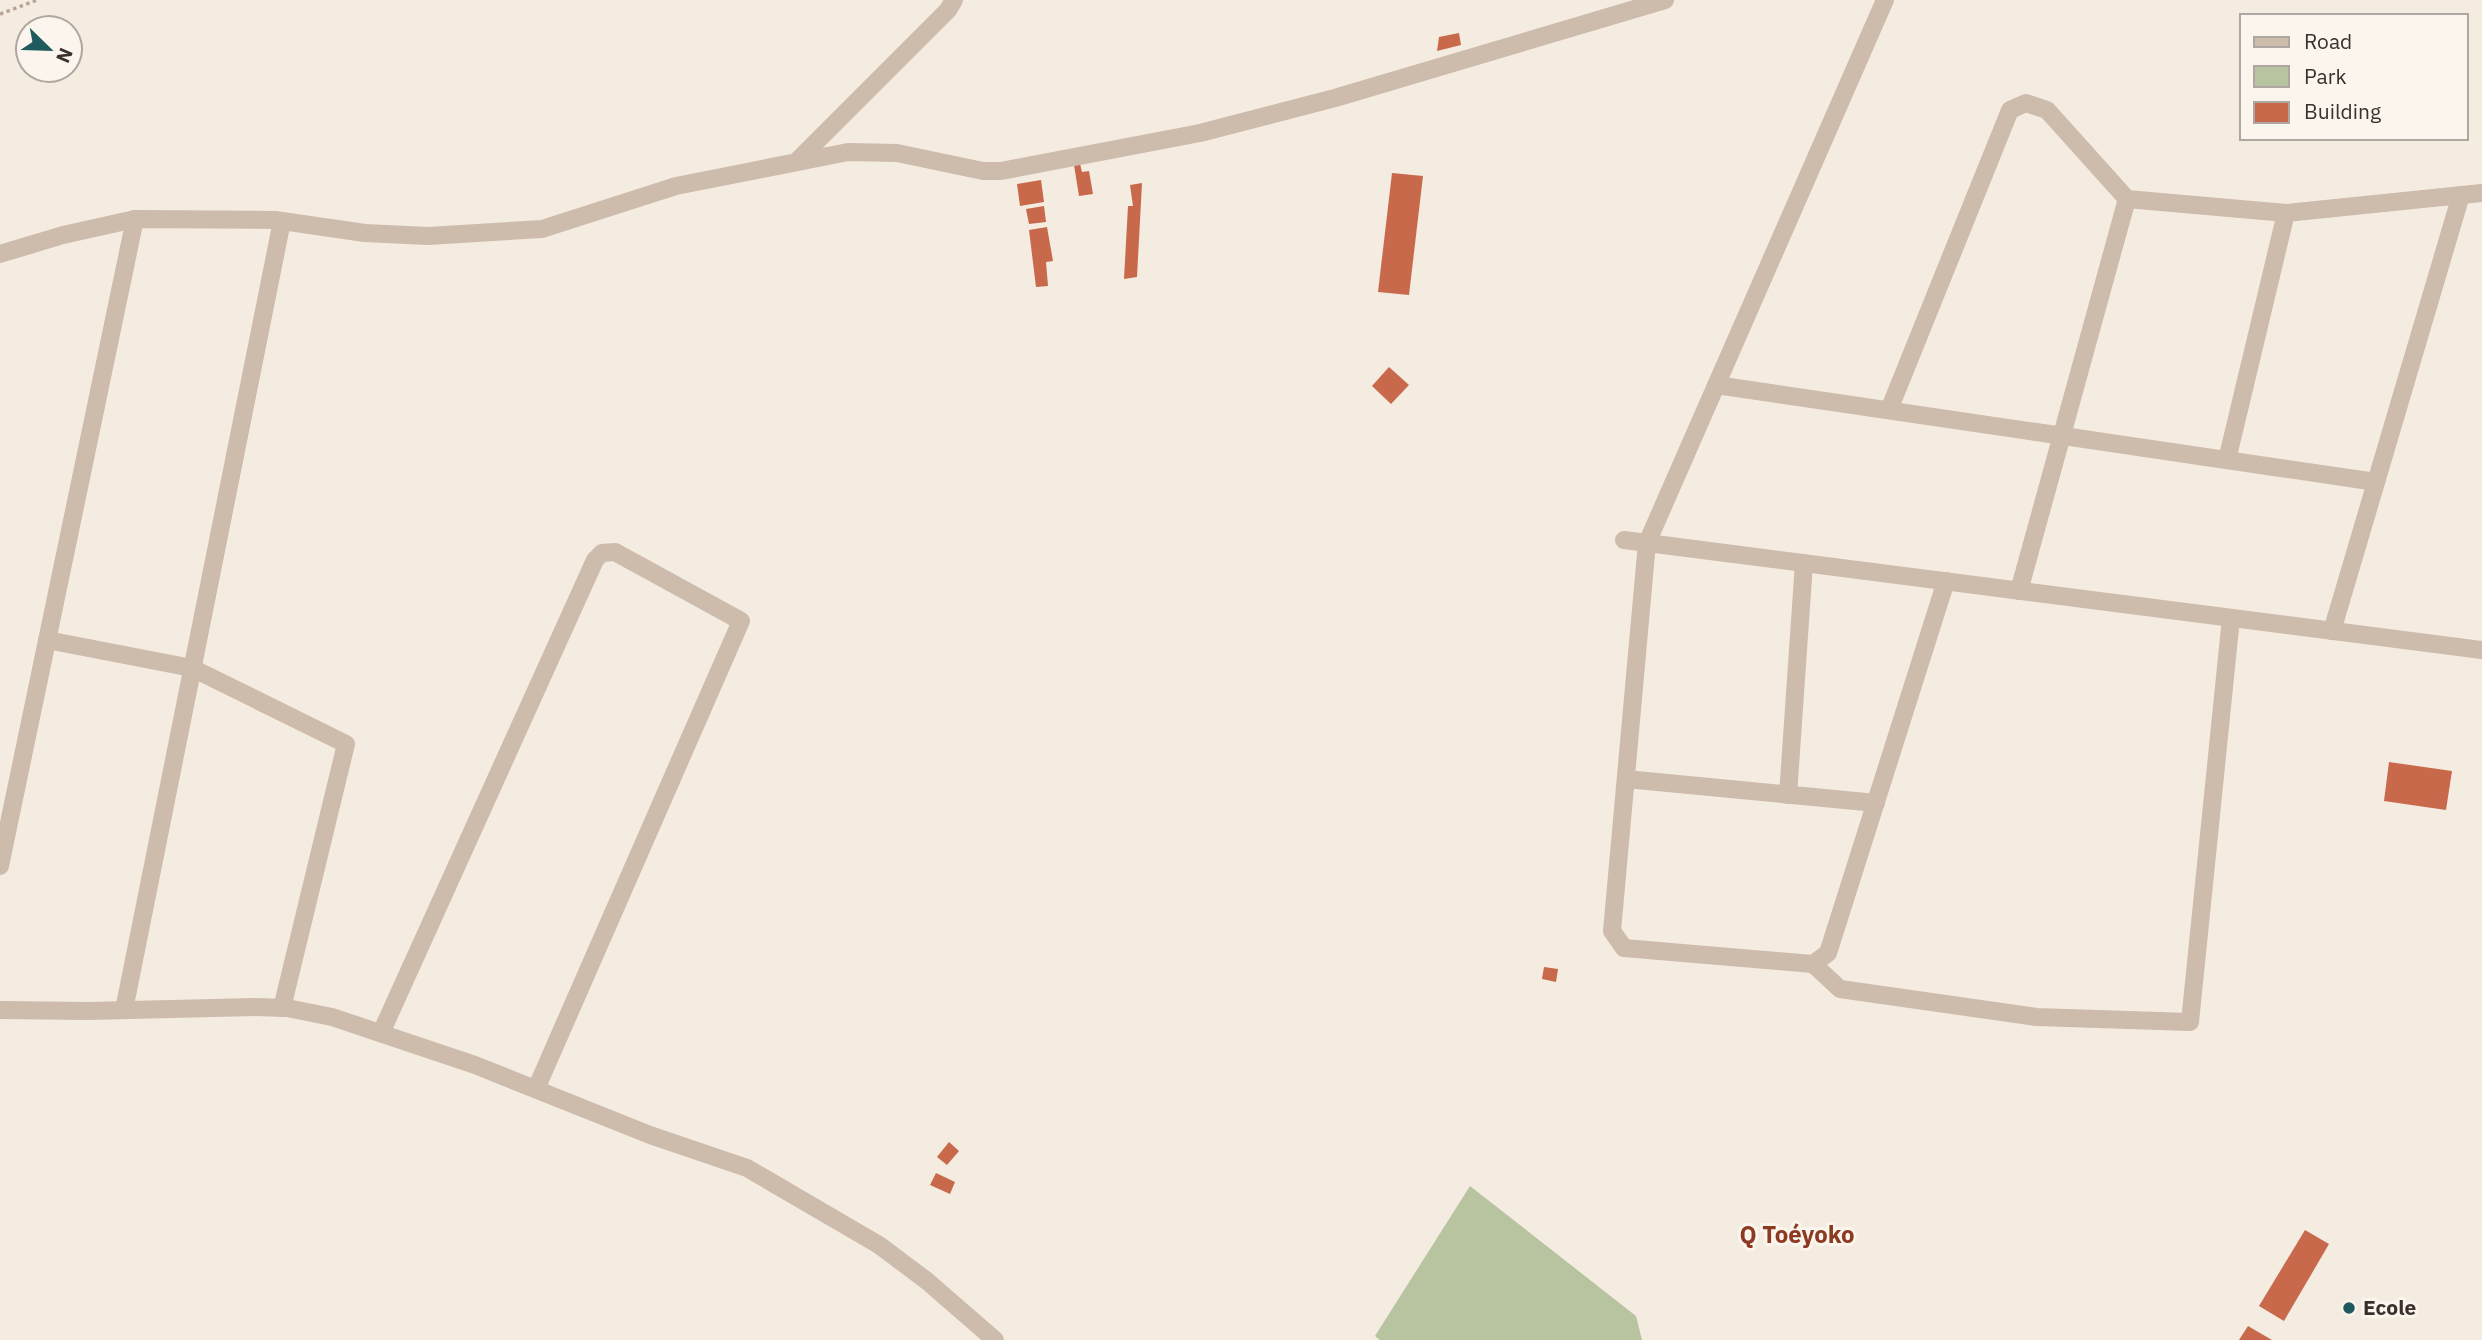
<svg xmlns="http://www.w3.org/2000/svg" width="2482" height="1340" font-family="'IBM Plex Sans',sans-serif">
	<rect width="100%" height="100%" fill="#f4ebe1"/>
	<path fill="#b8c4a0" d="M1470,1186L1636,1316L1642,1340H1380L1375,1336Z"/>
	<g fill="#c8694b">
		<path d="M1459,33L1461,45L1437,51L1439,37Z"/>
		<path d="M1080,164L1082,172L1089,171L1093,194L1079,196L1074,165Z"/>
		<path d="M1392,173L1423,176L1409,295L1378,292Z"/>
		<path d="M1041,180L1044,202L1020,206L1017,184Z"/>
		<path d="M1142,183L1137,277L1124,279L1128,206H1133L1130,185Z"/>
		<path d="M1044,206L1046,222L1029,224L1026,209Z"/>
		<path d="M1047,227L1053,261L1046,262L1048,286L1036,287L1029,230Z"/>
		<path d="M1389,367L1409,385L1391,404L1372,386Z"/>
		<path d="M2389,762L2452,771L2446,810L2384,801Z"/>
		<path d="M1544,967L1558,969L1556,982L1542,979Z"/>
		<path d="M949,1142L959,1151L947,1165L937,1157Z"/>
		<path d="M936,1173L955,1182L950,1194L930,1185Z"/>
		<path d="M2305,1230L2329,1244L2284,1321L2259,1306Z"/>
		<path d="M2248,1326L2272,1340H2239Z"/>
	</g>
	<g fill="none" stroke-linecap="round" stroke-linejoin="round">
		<path stroke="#b9a596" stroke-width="3.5" stroke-dasharray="3.5 3.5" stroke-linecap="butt" d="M0,14L37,0"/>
		<g stroke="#cdbbac" stroke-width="18">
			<path d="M1885,0L1647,543L1612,931L1624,948L1813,964L1828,953L1946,581"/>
			<path d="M796,162L948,10L954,0"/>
			<path d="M0,254L63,235L135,219L275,220L365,233L428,236L542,229L676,186L848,152L897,153L983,171H1001L1200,133L1335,98L1665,0"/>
			<path d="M1716,385L2376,482"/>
			<path d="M1889,410L2010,110L2026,103L2047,110L2127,199L2286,213L2482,193"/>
			<path d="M2227,460L2286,213"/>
			<path d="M1624,540L2482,650"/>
			<path d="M2019,591L2127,199"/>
			<path d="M2332,631L2461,195"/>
			<path d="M47,640L192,668L346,744L282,1008"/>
			<path d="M1626,779L1876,803"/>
			<path d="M1788,795L1804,563"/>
			<path d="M0,866L135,219"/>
			<path d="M1813,964L1840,989L2036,1017L2190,1022L2231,618"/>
			<path d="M0,1010L88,1011L255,1007L287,1008L332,1017L475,1065L650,1135L747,1168L879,1245L927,1281L995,1340"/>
			<path d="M124,1010L282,221"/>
			<path d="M381,1033L595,560L602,553L615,552L741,621L536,1089"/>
		</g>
	</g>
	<circle fill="#1f5a5e" stroke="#fbf5ee" stroke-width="2.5" cx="2349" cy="1308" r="7"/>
	<g text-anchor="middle" stroke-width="6" stroke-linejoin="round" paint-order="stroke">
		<g font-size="21" font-weight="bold" fill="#3b302b" stroke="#fbf5ee" text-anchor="start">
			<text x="2363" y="1315">Ecole</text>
		</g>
		<g font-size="24" font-weight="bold" fill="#8c3b22" stroke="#fbf5ee">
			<text x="1797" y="1243">Q Toéyoko</text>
		</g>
	</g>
	<rect x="2240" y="14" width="228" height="126" fill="#fbf5ee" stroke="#aea6a0" stroke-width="2"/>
	<rect x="2254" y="37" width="35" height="10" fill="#cdbbac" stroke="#aea6a0" stroke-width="2"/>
	<text x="2304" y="49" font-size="21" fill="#3b302b">Road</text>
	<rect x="2254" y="66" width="35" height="21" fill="#b8c4a0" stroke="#aea6a0" stroke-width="2"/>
	<text x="2304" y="84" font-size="21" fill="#3b302b">Park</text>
	<rect x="2254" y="102" width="35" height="21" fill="#c8694b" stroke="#aea6a0" stroke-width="2"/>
	<text x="2304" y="119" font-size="21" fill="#3b302b">Building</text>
	<g transform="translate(49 49) rotate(113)"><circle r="33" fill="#fbf5ee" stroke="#aea6a0" stroke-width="2"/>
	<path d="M0-5L12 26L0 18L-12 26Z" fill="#1f5a5e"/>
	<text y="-10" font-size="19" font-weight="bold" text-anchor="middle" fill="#3b302b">N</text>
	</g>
</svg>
